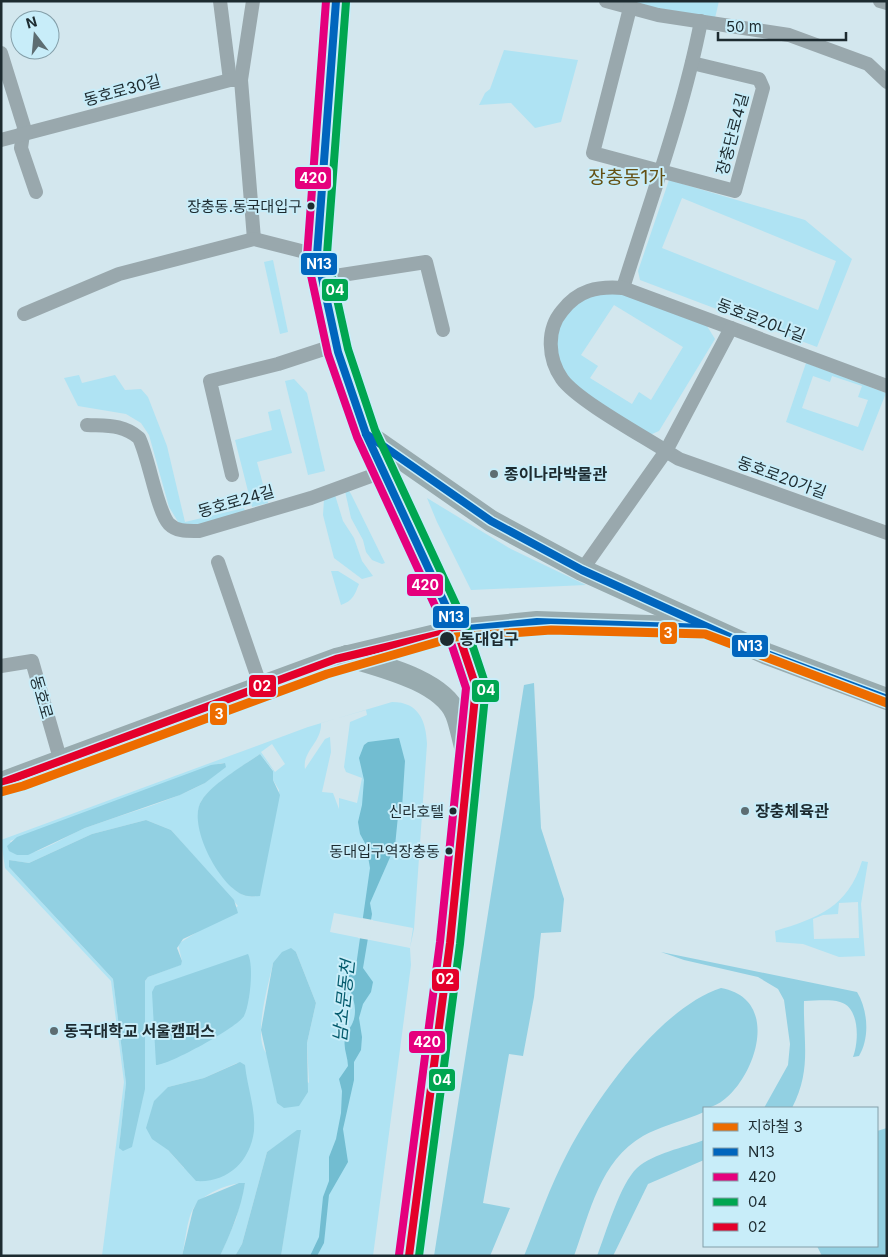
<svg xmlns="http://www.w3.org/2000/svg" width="888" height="1257" font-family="Inter,'Noto Sans KR',sans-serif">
	<rect width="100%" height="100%" fill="#d3e7ee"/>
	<g fill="#afe3f3" fill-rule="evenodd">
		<path d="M618,1H719L715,18Z"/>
		<path d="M504,50L578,60L561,122L535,128L511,103L479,105L485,93L490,89Z"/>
		<path d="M669,180L805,220L852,259L817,347L640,280L638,271ZM682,198L836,261L818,310L662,248Z"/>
		<path d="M273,260L288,332L280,334L264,262Z"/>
		<path d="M604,287L707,326L715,339L659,431L645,437L563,380L552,331L559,315ZM614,305L683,347L651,400L639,392L632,404L590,378L598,366L581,355Z"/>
		<path d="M806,363L886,393L863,451L786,422ZM813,376L830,382L832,376L862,386L858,397L868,400L858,427L802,408Z"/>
		<path d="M79,375L82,383L115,375L125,390L141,389L148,397L167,446L185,522L244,508L246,514L195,529L180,525L169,507L149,435L141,423L126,414L78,406L64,378Z"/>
		<path d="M294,379L307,393L325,471L308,475L285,381Z"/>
		<path d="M280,409L292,453L257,462L268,503L252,507L235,440L272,430L268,412Z"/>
		<path d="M345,491H349L351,494L385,563L382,564L372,560L366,552L363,540L351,518Z"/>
		<path d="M335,495L343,521L354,538L362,561L373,576L362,579L334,558L323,515L324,499Z"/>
		<path d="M427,498L511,549L586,585L471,590L437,522Z"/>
		<path d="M331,571H338L359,584C355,594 353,601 341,605Z"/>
		<path d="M392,702C419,702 426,721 427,744L414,929L410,948L411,965L373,1256H281L300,1130L267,1152L242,1244L235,1256H220L236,1219L245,1183C228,1183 202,1194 193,1209C187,1219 185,1244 182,1256H102L124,1082L111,981L5,868L1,840L308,727ZM366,710L367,715L350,722L344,767L346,772L362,778L357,803L339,798V809L333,793L322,792L331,752L330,737L325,739L305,769C302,751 322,742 321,723ZM272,744L285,764L275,772L261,752ZM260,754L273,770V780L279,790L259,896C256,896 251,897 248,896C223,893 186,823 202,800C212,785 244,765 260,754ZM221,763H225C218,770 211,780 203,784C167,803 126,813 88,827C64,836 43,854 17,855L10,841ZM146,820L171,830L238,906L178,944L182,961L180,965L148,977L145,981L119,1148L126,1083L113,979L9,867V860L29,863L92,834ZM334,913L413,928L410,948L330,932ZM296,952L316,1003L307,1043L309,1083C296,1074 278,1065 267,1054C252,1038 269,983 273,963ZM237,1063L244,1065L245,1072L184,1168L168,1150V1087L204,1078Z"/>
		<path d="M862,861L868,862L861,904L865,956L839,957L803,944L776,942L775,931C818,918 848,907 862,861ZM858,902L859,938L814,939L813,919L823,915L838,914L839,903Z"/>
	</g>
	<g fill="#92d0e2">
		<path d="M534,683L541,828L564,899L561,932L541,933L534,997L523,1056L509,1054L483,1203L510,1208L490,1256H434L524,685Z"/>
		<path d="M260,754L273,771V780L280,795L260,896C256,896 251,897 248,896C222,893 185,823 202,800C212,784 244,765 260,754Z"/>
		<path d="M225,763L226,767L205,783L180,795L85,828L28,855H17L9,851L7,846L17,837L211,765Z"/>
		<path d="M146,820L171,830L234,900L238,913L183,939L177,948L182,961L181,965L148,977L145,981V1089L132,1147L123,1151L119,1148L126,1083L113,979L9,867V860L29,863L92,834Z"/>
		<path d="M291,948L296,952L316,1003L307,1043L308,1092L299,1106L284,1108L277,1103L261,1030L273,963L282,952Z"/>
		<path d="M661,952L857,992C868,1010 870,1038 859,1056L853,1057C859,1042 860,1007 840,1002C829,999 815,1001 804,1001C803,1042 812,1069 792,1108H764L788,1065L790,1044L784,1000L778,989L758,977L684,960Z"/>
		<path d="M248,954C254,966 250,1004 244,1016C238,1027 169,1065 156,1065L152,992L155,986Z"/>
		<path d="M721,988C793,1001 743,1108 704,1108V1112L697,1115C679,1122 659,1127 643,1136C600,1161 590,1212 574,1256H524C538,1222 550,1186 567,1154C596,1098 660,1008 721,988Z"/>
		<path d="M240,1062L245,1065C247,1086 256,1110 254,1131C250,1162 227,1183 196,1181L168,1150L152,1139L146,1128L154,1101L168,1087L204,1078Z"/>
		<path d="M887,1128V1256H822L817,1246H877V1131Z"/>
		<path d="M297,1130H301L281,1256H235L242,1244L267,1152Z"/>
		<path d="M704,1140V1160L648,1184L613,1256H597C606,1233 620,1184 637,1168C654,1153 683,1148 704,1140Z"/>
		<path d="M239,1183H245C241,1209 231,1232 220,1256H182L193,1210L198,1200Z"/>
	</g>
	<path fill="#72bdd1" d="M399,738L405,761L402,808L398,816L395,846L370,903L372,914L363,968L373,982L371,992L363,1004L359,1018L362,1037L361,1050L354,1062V1080L343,1129L348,1162L329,1195L324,1243L317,1256H310L319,1237L323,1197L329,1181V1157L336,1139L341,1113L342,1091L339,1079L348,1066C348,1057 343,1048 345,1039C347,1027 355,1027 355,1010C355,997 346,986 348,972L356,966L370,868L366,845L360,834L358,822L362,805L364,780L359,758L364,745L368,742Z"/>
	<path fill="#d3e7ee" d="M362,918L373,920L370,940L358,938Z"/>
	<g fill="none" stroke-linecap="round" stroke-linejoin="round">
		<g stroke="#99a8ad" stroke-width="14">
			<path d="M220,1L230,80"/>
			<path d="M606,1L658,15L789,35L868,64L887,82"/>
			<path d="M880,1L887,3"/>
			<path d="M630,8L593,153L735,191L763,88L759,79L692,63"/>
			<path d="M1,53L24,127L21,148L36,192"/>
			<path d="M241,80L254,239"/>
			<path d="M1,140L230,80H241L253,1"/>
			<path d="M322,278L426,262L443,330"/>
			<path d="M623,288C650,202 684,109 701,21"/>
			<path d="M24,314L119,274L254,239L317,255"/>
			<path d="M887,386L623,288C597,286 578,290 562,311C546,330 548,359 562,379C577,400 641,435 666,451L679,459L887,533"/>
			<path d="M87,425C107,426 123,424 139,438C149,458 157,511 169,524C177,532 188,531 199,531L311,498L382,472"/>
			<path d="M232,475L210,381L278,364L336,345"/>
			<path d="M218,562L261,687"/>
			<path d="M582,570L666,451L731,328"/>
			<path d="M1,666L32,661L61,762"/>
		</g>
		<g stroke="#98abaf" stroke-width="22">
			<path d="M336,1L317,255L338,352L366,434L457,630L476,687L450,943L409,1256"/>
			<path d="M366,434L491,521L582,570L767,654L887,699"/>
			<path d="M347,656C379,666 442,680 456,714C460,724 462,736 465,747"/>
			<path d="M1,783L336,659L457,630L537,622L706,628"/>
		</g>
		<g stroke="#c8edf9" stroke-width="11">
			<g id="bus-1">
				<path d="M336,1L317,255L338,352L366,434L457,630L537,622L706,628"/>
				<path d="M366,434L491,521L582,570L767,654L887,699"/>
			</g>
		</g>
		<g stroke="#c8edf9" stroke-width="11">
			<path id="bus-2" d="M326,1L307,257L328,354L357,437L448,634L466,688L440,942L399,1255"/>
		</g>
		<g stroke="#c8edf9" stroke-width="11">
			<path id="bus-3" d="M346,2L327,254L348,349L375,430L466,626L486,686L460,944L419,1256"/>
		</g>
		<g stroke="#c8edf9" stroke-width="11">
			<path id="bus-4" d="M1,783L336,659L457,630L476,687L450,943L409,1256"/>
		</g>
		<use href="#bus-1" stroke="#0065bd" stroke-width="8"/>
		<use href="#bus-2" stroke="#e5007d" stroke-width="8"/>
		<use href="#bus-3" stroke="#00a651" stroke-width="8"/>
		<use href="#bus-4" stroke="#e4002b" stroke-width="8"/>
		<g stroke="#c8edf9" stroke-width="12">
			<path id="metro-1" d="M1,792L23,786L327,674L455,637L551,630L705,634L887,703"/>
		</g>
		<use href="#metro-1" stroke="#ed6c00" stroke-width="9"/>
	</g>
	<g fill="#1d2b30" stroke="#c8edf9" stroke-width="2">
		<circle cx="311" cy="206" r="4.5"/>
		<circle cx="447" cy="639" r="8"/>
		<circle cx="453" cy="811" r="4.5"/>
		<circle cx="449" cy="851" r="4.5"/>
	</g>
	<g fill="#5d6d72" stroke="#c8edf9" stroke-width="2">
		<circle cx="494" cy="474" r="5"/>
		<circle cx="745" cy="811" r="5"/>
		<circle cx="54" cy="1031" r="5"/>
	</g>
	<g text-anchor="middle" stroke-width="4" stroke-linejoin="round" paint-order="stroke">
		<g font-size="15" fill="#1d2b30" stroke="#c8edf9" text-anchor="end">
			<text x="302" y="212">장충동.동국대입구</text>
			<text x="444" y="817">신라호텔</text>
			<text x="440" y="857">동대입구역장충동</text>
		</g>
		<g font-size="16" fill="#1d2b30" stroke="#c8edf9">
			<text transform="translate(122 90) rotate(-15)" y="6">동호로30길</text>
			<text transform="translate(732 134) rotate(-75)" y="6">장충단로4길</text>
			<text transform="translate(761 320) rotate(21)" y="6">동호로20나길</text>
			<text transform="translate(782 477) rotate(20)" y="6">동호로20가길</text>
			<text transform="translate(236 501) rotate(-16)" y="6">동호로24길</text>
			<text transform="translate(42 697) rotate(74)" y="6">동호로</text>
		</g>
		<g font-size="16" font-weight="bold" fill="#1d2b30" stroke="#c8edf9" text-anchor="start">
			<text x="504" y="480">종이나라박물관</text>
			<text x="755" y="817">장충체육관</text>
			<text x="64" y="1037">동국대학교 서울캠퍼스</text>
		</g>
		<g font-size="16" font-weight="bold" fill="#1d2b30" stroke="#c8edf9" text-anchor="start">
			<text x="460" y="645">동대입구</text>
		</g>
		<g font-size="18" font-style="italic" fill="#055b6d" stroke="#c8edf9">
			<text transform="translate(344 1001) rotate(-84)" y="6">남소문동천</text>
		</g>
		<g font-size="19" fill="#645014" stroke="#c8edf9">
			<text x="627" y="184">장충동1가</text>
		</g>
	</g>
	<g stroke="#c8edf9" stroke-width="2">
		<rect x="294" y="166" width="38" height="24" rx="5" fill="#e5007d"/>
		<rect x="300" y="252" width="38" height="24" rx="5" fill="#0065bd"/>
		<rect x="321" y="278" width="28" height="24" rx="5" fill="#00a651"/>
		<rect x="406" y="573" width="38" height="24" rx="5" fill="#e5007d"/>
		<rect x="432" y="605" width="38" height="24" rx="5" fill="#0065bd"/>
		<rect x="659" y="621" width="19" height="24" rx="5" fill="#ed6c00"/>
		<rect x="731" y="634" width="38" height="24" rx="5" fill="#0065bd"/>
		<rect x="248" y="674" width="29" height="24" rx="5" fill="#e4002b"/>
		<rect x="471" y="679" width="29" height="24" rx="5" fill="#00a651"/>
		<rect x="209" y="702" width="19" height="24" rx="5" fill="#ed6c00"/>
		<rect x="431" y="968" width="29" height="24" rx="5" fill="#e4002b"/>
		<rect x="408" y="1030" width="38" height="24" rx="5" fill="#e5007d"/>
		<rect x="428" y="1068" width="28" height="24" rx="5" fill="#00a651"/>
	</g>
	<g font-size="14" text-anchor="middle" font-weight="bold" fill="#fff">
		<text x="313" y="183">420</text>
		<text x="319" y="269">N13</text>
		<text x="335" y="295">04</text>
		<text x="425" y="590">420</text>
		<text x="451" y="622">N13</text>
		<text x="668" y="638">3</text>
		<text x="750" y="651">N13</text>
		<text x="262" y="691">02</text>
		<text x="486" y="695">04</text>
		<text x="219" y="719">3</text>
		<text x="445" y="984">02</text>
		<text x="427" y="1047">420</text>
		<text x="442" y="1085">04</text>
	</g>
	<rect width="888" height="1257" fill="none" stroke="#1d2b30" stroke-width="5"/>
	<rect x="703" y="1107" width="175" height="140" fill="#c8edf9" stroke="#849fa9"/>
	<rect x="713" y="1123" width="25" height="8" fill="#ed6c00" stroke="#849fa9"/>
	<text x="748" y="1132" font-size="15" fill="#1d2b30">지하철 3</text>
	<rect x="713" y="1148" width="25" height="8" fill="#0065bd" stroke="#849fa9"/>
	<text x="748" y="1157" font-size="15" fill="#1d2b30">N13</text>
	<rect x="713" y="1173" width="25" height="8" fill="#e5007d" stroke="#849fa9"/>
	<text x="748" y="1182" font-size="15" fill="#1d2b30">420</text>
	<rect x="713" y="1198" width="25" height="8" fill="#00a651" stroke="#849fa9"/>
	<text x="748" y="1207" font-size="15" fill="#1d2b30">04</text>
	<rect x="713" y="1223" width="25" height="8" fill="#e4002b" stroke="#849fa9"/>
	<text x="748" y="1232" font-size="15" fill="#1d2b30">02</text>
	<g transform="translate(35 35) rotate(344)"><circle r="24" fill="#c8edf9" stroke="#849fa9"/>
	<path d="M0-4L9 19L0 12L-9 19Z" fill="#5d6d72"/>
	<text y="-8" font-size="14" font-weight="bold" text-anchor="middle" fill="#1d2b30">N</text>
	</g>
	<path d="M718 32v8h128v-8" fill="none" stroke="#1d2b30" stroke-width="2.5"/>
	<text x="726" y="32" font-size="15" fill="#1d2b30" stroke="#c8edf9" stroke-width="4" paint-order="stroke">50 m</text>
</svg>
